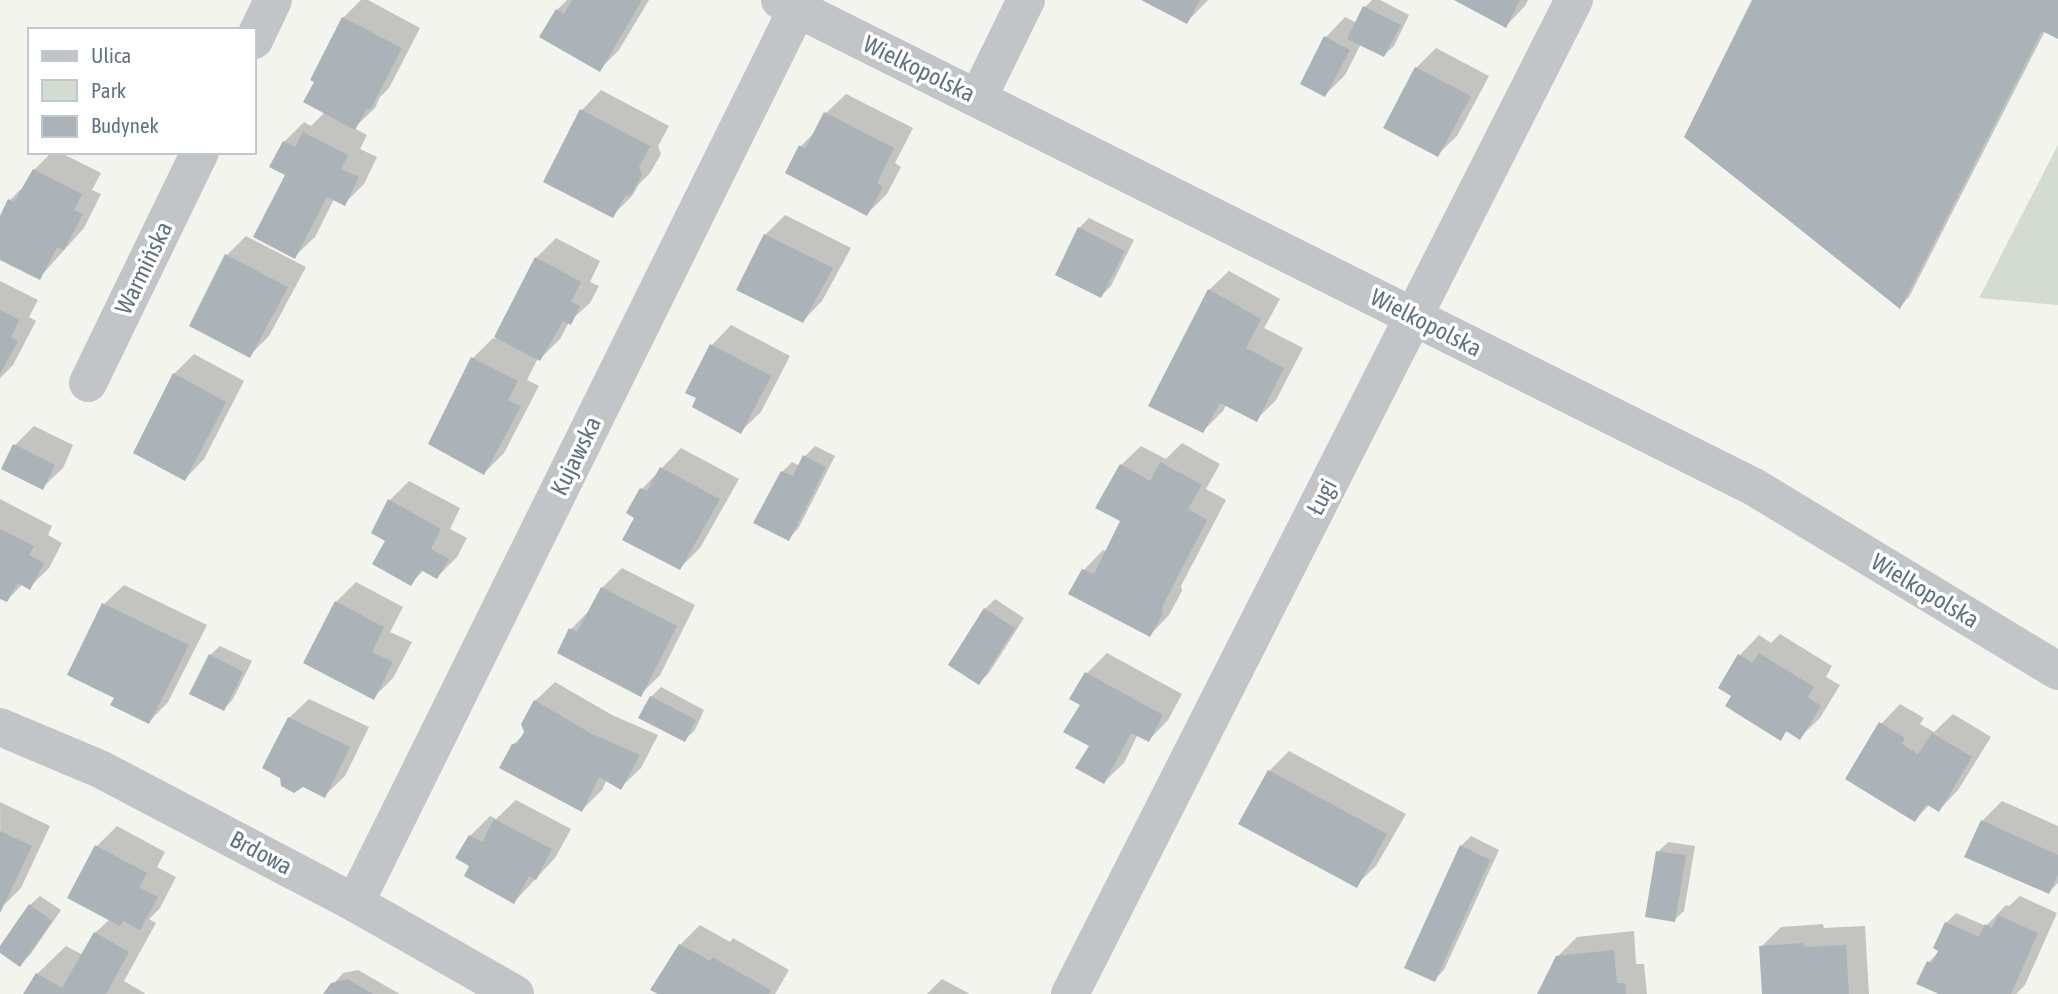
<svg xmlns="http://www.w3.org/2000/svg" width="2058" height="994" font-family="'Asap Condensed',sans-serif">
	<rect width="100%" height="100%" fill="#f4f4ef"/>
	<path fill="#d4dbd0" d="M2058,145V305L1979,298Z"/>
	<g fill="#0003">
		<path d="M361,0H368L420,28L389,88L380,97L375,108L354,128L367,135L360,149L377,157L364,184L344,204L334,199L315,237L295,256L284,142L304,122L311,126L325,112L316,81L312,79L343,18Z"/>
		<path d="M567,0H649L619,50L599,70L557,10Z"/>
		<path d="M1145,0H1208L1187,22Z"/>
		<path d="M1372,0H1380L1409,15L1394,46L1384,55L1361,44L1345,75L1325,95L1326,37L1345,17L1357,23L1365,7Z"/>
		<path d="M1458,0H1528L1525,6L1506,26Z"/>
		<path d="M1753,0H2058V37L2045,31L1909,297L1900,307Z"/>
		<path d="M1436,48L1489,76L1457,136L1437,155L1416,68Z"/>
		<path d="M601,90L669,126L658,146L661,154L650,173L639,184L632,196L612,216L582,110Z"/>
		<path d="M846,94L913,128L895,163L901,167L887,194L867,214L801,146L817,130L826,113Z"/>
		<path d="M52,152H59L101,173L92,190L101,194L84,228L39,278L0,258V220L10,200L27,183L34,170Z"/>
		<path d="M785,215L851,248L822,301L803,321L765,235Z"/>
		<path d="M1089,218L1134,240L1111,286L1101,296L1079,228Z"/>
		<path d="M246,236L306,267L269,336L249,356L227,255Z"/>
		<path d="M556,238L600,261L590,282L599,286L590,303L569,322L560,339L540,359L538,358L527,380L539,386L504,453L484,473L473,358L493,338L495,339L536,258Z"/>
		<path d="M1229,271L1280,299L1264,328L1303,348L1276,400L1256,420L1226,405L1223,411L1203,431L1209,290Z"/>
		<path d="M0,281L38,300L29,317L36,321L13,365L0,378Z"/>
		<path d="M731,325L790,356L761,412L741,431L698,398L712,345Z"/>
		<path d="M194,354L244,381L204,459L185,479L174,374Z"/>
		<path d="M34,426L73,445L63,468L43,487L14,446Z"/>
		<path d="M1182,443L1220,464L1206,489L1226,500L1181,586L1182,591L1169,615L1150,635L1084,570L1103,550L1107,552L1123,520L1121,465L1141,446L1166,459Z"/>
		<path d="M815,446L835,456L798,529L788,539L782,472L792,462L800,466L805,456Z"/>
		<path d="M681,448L739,479L700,548L680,568L636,517L642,489Z"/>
		<path d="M409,481L460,508L450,529L467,538L457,557L437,577L424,570L411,583L387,540L389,501Z"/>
		<path d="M0,499L52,526L48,535L62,543L49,568L30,587L23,584L7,600L0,597Z"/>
		<path d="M622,568L695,605L660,675L640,695L571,629L592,608L602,588Z"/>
		<path d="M356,582L403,607L390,632L412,642L393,678L373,698L336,602Z"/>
		<path d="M124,585L207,625L168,702L149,722L116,697L104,604Z"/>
		<path d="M995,599L1024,618L989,673L979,683L985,609Z"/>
		<path d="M1780,634L1832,666L1826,677L1840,685L1820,718L1800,737L1788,730L1780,738L1740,655L1759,635L1771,643Z"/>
		<path d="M220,646L252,661L233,699L224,709L210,655Z"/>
		<path d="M1107,653L1182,694L1168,720L1149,740L1138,734L1124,763L1104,782L1091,745L1082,704L1072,699L1087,673Z"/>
		<path d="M555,682L612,715L658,735L641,768L621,787L607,779L602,790L582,810L513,745L526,732L535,701Z"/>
		<path d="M661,687L704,710L695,730L685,740L651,697Z"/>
		<path d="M309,699L369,727L345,776L325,795L289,718Z"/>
		<path d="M1900,704L1924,718L1920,724L1934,732L1953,714L1991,737L1958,790L1939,810L1930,804L1915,820L1881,724Z"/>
		<path d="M1289,751L1406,814L1376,866L1356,885L1269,771Z"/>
		<path d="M516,800L571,829L555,858L514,902L472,866L458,858L470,836L490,816L496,819Z"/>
		<path d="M2002,801L2058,826V883L2049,892L1982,821Z"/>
		<path d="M0,802L50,826L21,888L1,908Z"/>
		<path d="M117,826L165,852L157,867L176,877L160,908L149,919L156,923L124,981L146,994H25L37,974L66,946L83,955L95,933L110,919L97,846Z"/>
		<path d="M1471,836L1499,850L1444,970L1434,980L1461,846Z"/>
		<path d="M1668,842L1695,846L1684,911L1674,920L1658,852Z"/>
		<path d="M40,896L61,910L30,955L20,964L0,949L30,905Z"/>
		<path d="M2020,896L2057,913L2025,985L2016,994H1943L1929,962L1940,950L1946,923L1956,913L1986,926L2006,905L2009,906Z"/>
		<path d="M1823,924L1824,928L1865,926L1869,994H1764L1761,947L1781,927Z"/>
		<path d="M700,925L730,942L733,938L789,970L775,994H661L680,945Z"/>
		<path d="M1634,931L1636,964H1644L1647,994H1539L1557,957L1577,937Z"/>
		<path d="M358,970L400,994H325L343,973Z"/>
		<path d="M942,979L970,994H927Z"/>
	</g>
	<g fill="#abb3b8">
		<path d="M572,0H642L600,72L539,37L556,9L564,14Z"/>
		<path d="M1141,0H1200L1187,24Z"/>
		<path d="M1454,0H1520L1506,28Z"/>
		<path d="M1752,0H2058V39L2042,31L1900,309L1684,137Z"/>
		<path d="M1363,6L1401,25L1384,57L1347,39Z"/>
		<path d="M342,17L402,48L370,110L367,108L355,130L303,102L314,82L310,80Z"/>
		<path d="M1324,36L1350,50L1325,97L1300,84Z"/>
		<path d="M1415,67L1471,96L1438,157L1383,128Z"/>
		<path d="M580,109L650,146L639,167L642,175L631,195L625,196L613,218L543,182Z"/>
		<path d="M824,112L894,148L877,183L883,187L867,216L785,173L799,145L805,149Z"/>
		<path d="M303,132L348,155L341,169L359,177L345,206L327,197L295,259L253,237L285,175L269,167L283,141L295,147Z"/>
		<path d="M33,169L82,194L74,210L83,214L64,250L57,247L40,280L0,260V216L8,199L14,202Z"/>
		<path d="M1078,227L1125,251L1101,298L1055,275Z"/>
		<path d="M764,234L833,268L803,323L736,290Z"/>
		<path d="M225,254L288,287L250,358L189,326Z"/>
		<path d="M535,257L581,282L571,302L580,306L571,325L563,321L540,361L494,337Z"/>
		<path d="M1208,289L1261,319L1246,348L1284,368L1257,422L1220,403L1203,433L1148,406Z"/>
		<path d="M0,310L19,320L11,338L18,341L0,374Z"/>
		<path d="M710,344L771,376L741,434L692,407L696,398L685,393Z"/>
		<path d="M471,357L518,381L508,400L521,406L484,475L428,444Z"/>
		<path d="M173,373L226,402L185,481L133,453Z"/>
		<path d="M13,444L55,465L43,490L1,469Z"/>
		<path d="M803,455L826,467L789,541L753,523L781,471L793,476Z"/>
		<path d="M1160,462L1202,485L1188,509L1207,520L1162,607L1163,613L1150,637L1068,594L1082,569L1094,574L1120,521L1095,508L1120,464L1150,481Z"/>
		<path d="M660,467L720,499L680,570L622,540L634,518L626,513L640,488L647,491Z"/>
		<path d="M388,499L441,529L431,549L449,559L437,579L421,570L411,586L372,564L385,541L371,533Z"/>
		<path d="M0,529L34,546L29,555L44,563L30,590L18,583L7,602L0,599Z"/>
		<path d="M601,587L677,626L641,697L557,653L569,628L577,632Z"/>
		<path d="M335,601L384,627L372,652L393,662L374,700L303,663Z"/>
		<path d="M102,603L189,645L149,724L110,705L114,698L67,675Z"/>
		<path d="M984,608L1015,628L979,685L948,665Z"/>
		<path d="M1759,653L1814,687L1808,697L1821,706L1800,740L1786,731L1781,741L1725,706L1731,696L1718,688L1738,654L1752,663Z"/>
		<path d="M209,654L243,672L224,711L189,694Z"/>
		<path d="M1085,672L1163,715L1149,742L1131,733L1104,784L1075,768L1089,746L1063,732L1080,705L1069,699Z"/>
		<path d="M650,696L696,720L685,742L638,718Z"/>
		<path d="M534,700L592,734L640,755L621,790L599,777L582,812L499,768L512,744L518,743L524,732L521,724Z"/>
		<path d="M288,717L350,747L325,798L303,787L294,793L281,786L280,778L262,768Z"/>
		<path d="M1879,722L1905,738L1902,744L1918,754L1932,733L1972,757L1939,812L1926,804L1915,822L1845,779Z"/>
		<path d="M1268,770L1387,834L1357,888L1238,824Z"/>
		<path d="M494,819L552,849L536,880L529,876L514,904L464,876L469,866L455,858L469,835L482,842Z"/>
		<path d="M1981,820L2058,855V875L2049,894L1964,857Z"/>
		<path d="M0,831L32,846L0,913Z"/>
		<path d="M95,845L147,873L139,887L158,897L140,930L123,921L120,926L67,898Z"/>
		<path d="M1460,845L1490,860L1435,982L1404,968Z"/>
		<path d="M1656,851L1686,855L1675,922L1645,917Z"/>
		<path d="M29,904L52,921L20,967L0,953V946Z"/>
		<path d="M1998,915L2038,933L2011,994H1939L1916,984L1927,961L1932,963L1938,951L1933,948L1945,922L1979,937L1985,924L1992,928Z"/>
		<path d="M94,932L129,952L106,994H23L36,973L62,988Z"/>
		<path d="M1803,943L1804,947L1846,945L1849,994H1762L1759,946Z"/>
		<path d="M679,944L710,961L712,957L771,990L768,994H658L650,990Z"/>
		<path d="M1614,950L1617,983H1625L1626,994H1537L1556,956Z"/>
		<path d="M347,979L373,994H323L331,983Z"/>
	</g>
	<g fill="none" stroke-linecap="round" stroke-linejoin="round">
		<g stroke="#c1c5c8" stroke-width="38">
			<path d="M780,0L1754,487L2058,671"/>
			<path d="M254,40L273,0"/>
			<path d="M978,98L1026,0"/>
			<path d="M88,383L200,152"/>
			<path d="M0,727L100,769L355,903L515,994"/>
			<path d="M355,903L797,9"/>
			<path d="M1070,994L1574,0"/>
		</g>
	</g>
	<g text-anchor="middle" stroke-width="7" stroke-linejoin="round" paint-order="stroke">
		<g font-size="24" fill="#617382" stroke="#fff">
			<text transform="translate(919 69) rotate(26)" y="8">Wielkopolska</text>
			<text transform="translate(144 268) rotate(-64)" y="8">Warmińska</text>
			<text transform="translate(1426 323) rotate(27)" y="8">Wielkopolska</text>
			<text transform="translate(576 456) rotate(-64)" y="8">Kujawska</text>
			<text transform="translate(1322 497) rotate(-63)" y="8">Ługi</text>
			<text transform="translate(1925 591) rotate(31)" y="8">Wielkopolska</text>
			<text transform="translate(261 853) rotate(28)" y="8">Brdowa</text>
		</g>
	</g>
	<rect x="28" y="28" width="228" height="126" fill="#ffffff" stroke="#c0c7cd" stroke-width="2"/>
	<rect x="42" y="51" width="35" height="10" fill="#c1c5c8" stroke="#c0c7cd" stroke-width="2"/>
	<text x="91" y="63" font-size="21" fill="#617382">Ulica</text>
	<rect x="42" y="80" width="35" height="21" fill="#d4dbd0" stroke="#c0c7cd" stroke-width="2"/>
	<text x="91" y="98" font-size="21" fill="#617382">Park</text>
	<rect x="42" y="116" width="35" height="21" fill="#abb3b8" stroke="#c0c7cd" stroke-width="2"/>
	<text x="91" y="133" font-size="21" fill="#617382">Budynek</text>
</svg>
